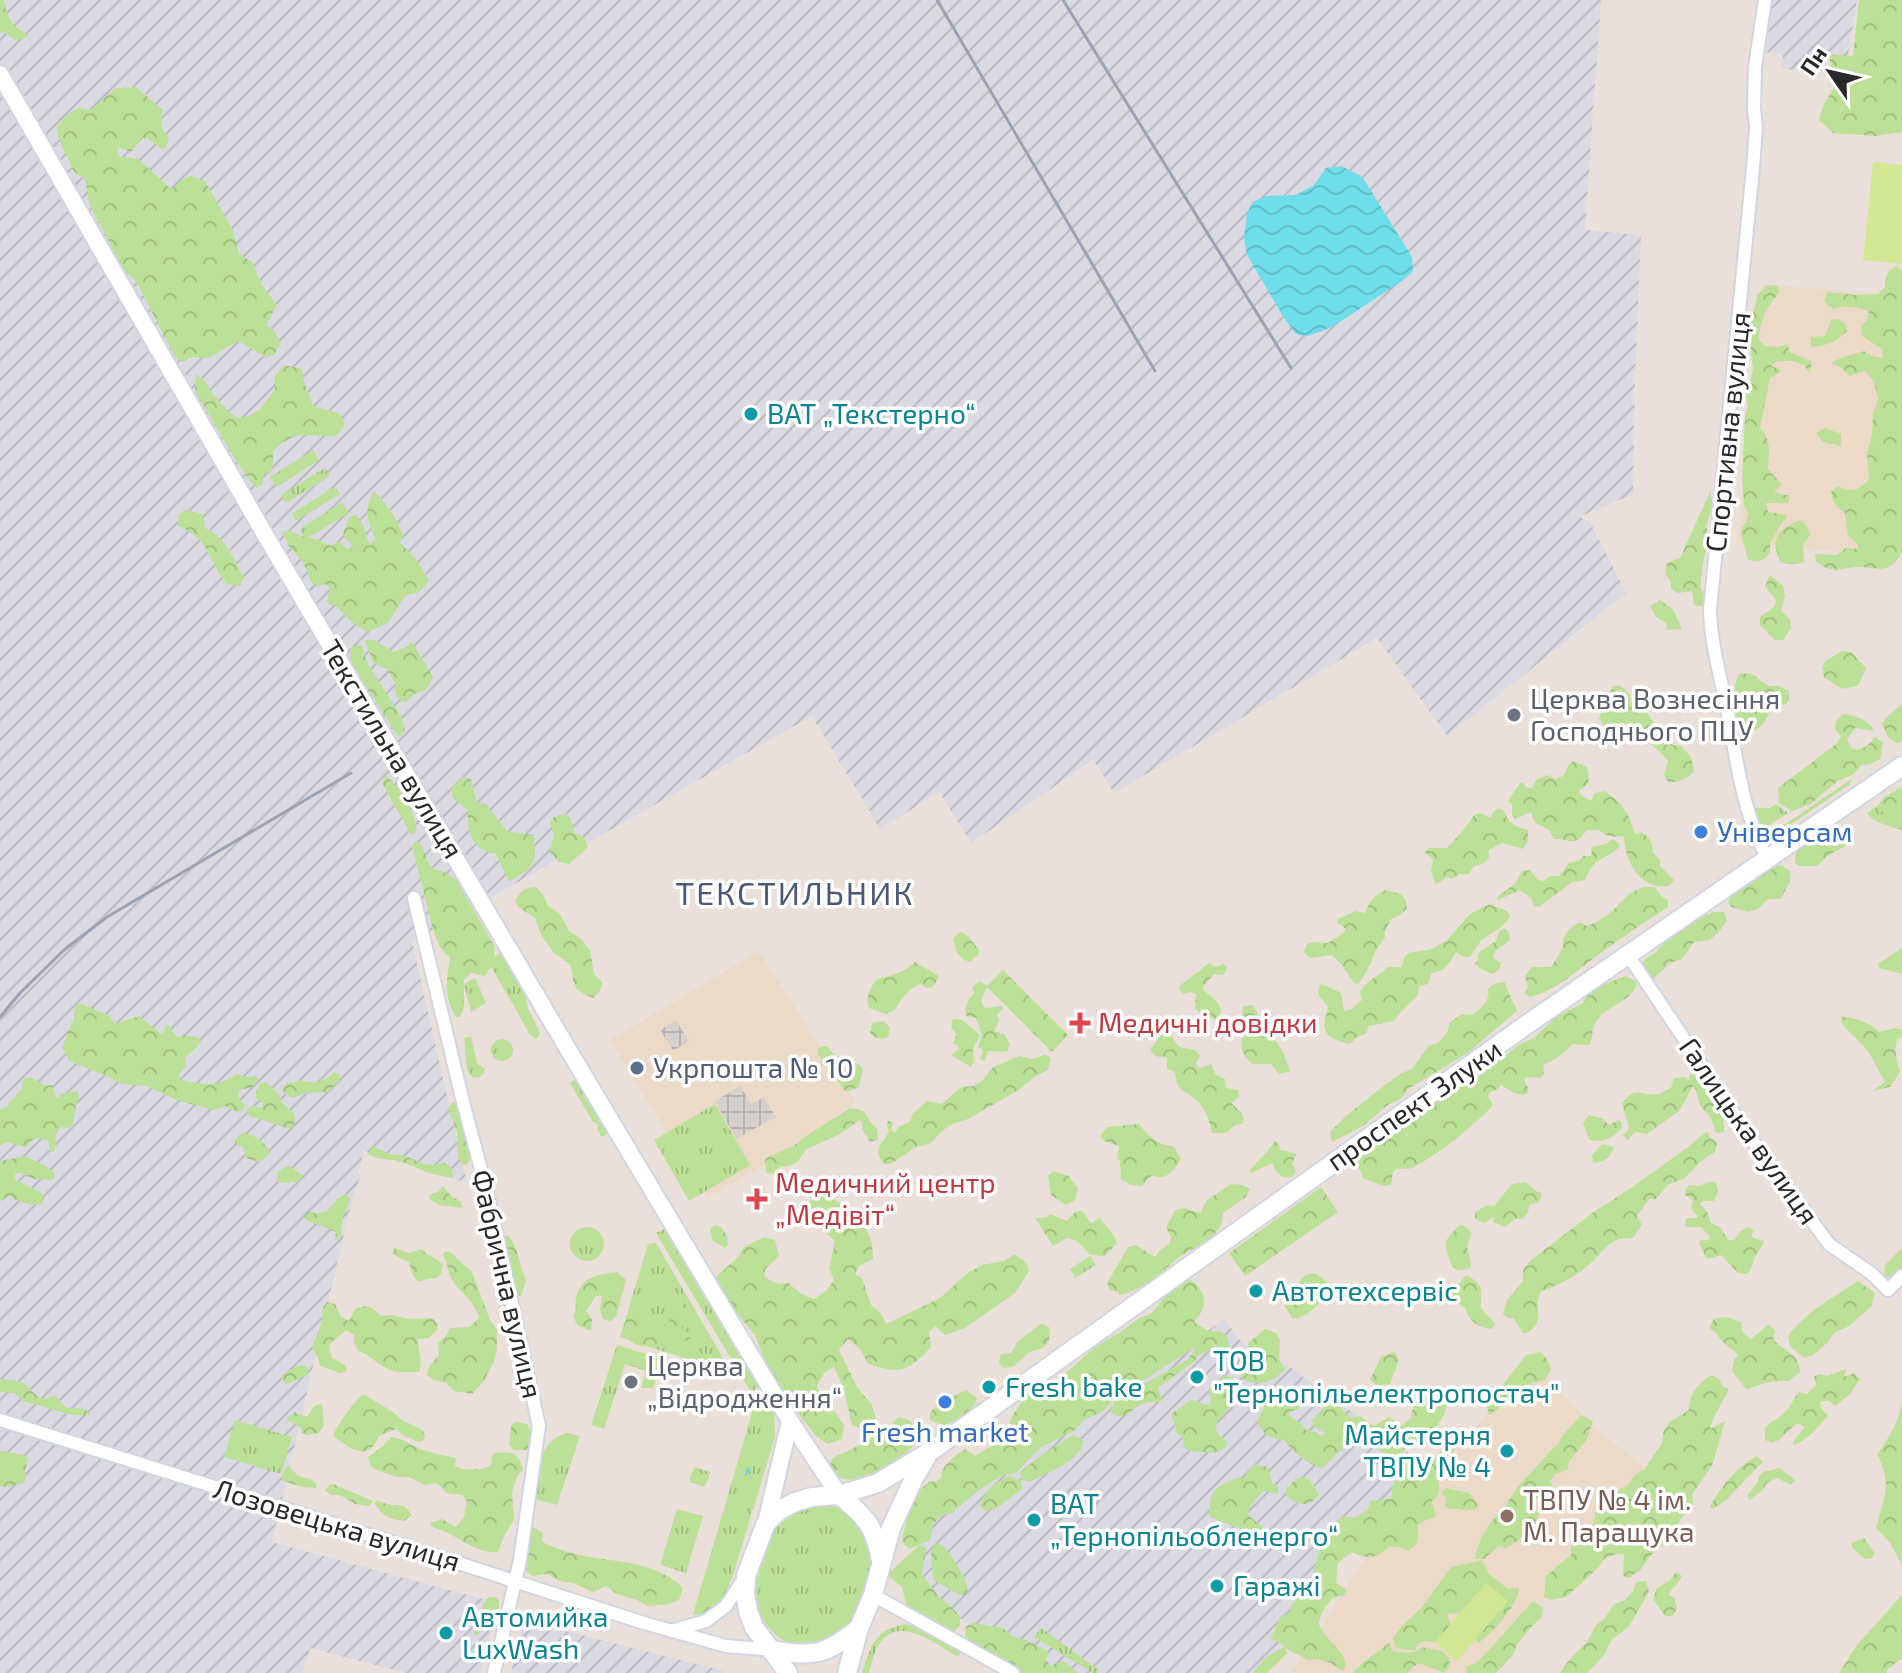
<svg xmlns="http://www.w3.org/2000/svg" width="1902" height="1673" font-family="'Exo 2',sans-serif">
	<defs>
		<pattern id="industrial-furrows" width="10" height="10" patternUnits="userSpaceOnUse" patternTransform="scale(2)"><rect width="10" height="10" fill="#dbdae2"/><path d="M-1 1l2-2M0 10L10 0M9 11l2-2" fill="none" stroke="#bcbbc2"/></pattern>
		<pattern id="grass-tufts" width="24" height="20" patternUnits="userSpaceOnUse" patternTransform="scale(2)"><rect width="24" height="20" fill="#bce097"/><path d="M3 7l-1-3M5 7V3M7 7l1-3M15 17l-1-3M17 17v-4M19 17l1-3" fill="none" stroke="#a2c082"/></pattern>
		<pattern id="forest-crowns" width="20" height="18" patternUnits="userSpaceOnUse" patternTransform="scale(2)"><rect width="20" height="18" fill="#bce097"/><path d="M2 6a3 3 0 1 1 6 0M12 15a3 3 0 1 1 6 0" fill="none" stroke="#a2c082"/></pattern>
		<pattern id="plaza-grid" width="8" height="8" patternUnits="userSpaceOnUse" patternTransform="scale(2)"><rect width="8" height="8" fill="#d6d1cc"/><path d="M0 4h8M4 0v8" fill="none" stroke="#b8b3af"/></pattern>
		<pattern id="water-waves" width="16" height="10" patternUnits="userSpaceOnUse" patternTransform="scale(2)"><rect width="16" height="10" fill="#6edeea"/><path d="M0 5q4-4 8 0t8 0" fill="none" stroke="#5fbec9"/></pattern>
	</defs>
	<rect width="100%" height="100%" fill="#eae0d9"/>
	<g fill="url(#industrial-furrows)">
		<path d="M0,0H1601L1585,230L1641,235L1635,378L1633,494L1579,517L1590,522L1626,593L1447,736L1377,638L1114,793L1093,760L971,843L939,792L880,829L812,716L412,942L467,1183L364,1151L358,1174L361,1175L352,1200L272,1542L497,1603L481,1673H406L310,1648L303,1673H0Z"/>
		<path d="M1773,0H1857L1847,61L1827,59L1826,71L1781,69L1783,55L1766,52Z"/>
		<path d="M1225,1319L1239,1339L1259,1355L1287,1365L1424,1464L1335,1566L1267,1673H1048L914,1590L925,1525Z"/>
		<path d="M534,1623L724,1671V1673H511L522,1625Z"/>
	</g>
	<g fill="#ecdac9">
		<path d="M1762,284L1902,296L1886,556L1738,542Z"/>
		<path d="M759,951L856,1102L755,1171L707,1198L610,1040Z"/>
		<path d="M1530,1363L1602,1433L1650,1472L1484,1673H1291L1364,1560Z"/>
	</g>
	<g fill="url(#grass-tufts)">
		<path d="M313,450L319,460L277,487L270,477Z"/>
		<path d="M325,468L330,476L286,503L281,495Z"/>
		<path d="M335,486L340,494L296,521L292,514Z"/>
		<path d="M342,502L349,513L306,539L300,529Z"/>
		<path d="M1853,778L1849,785L1769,839L1765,838Z"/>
		<path d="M1902,788V829L1900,830C1888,825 1874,823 1867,813Z"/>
		<path d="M1776,804L1788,813L1763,829L1755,808H1770Z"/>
		<path d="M501,952L525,995L528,1008L540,1033L538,1038L535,1039L529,1033L488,961Z"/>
		<path d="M475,978L486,1003L471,1012L464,984Z"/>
		<path d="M471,1036L477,1063L485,1069L484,1074L478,1078L472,1077L467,1069L464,1038Z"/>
		<circle cx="502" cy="1050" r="11"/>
		<path d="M576,1079L608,1133L602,1137L597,1130L598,1124L593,1122L570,1083Z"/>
		<path d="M715,1104L750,1165L689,1201L654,1140Z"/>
		<circle cx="587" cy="1244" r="17"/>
		<path d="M664,1229L759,1387L751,1392L656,1233Z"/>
		<path d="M656,1243L726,1363L720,1370L620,1337L648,1244Z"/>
		<path d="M1902,1248V1270L1892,1277H1887L1884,1274L1885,1265Z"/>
		<path d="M1090,1256L1096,1265L1075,1278L1070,1269Z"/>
		<path d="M617,1345L663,1359L653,1388H641L646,1371L625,1364L604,1429L591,1425Z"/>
		<path d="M765,1396L774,1415L775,1437L733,1575C726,1594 715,1614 693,1615L756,1399Z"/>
		<path d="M235,1420L292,1437L281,1474L224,1457Z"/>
		<path d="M567,1433L580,1436L557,1505L535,1499C539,1473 536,1442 567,1433Z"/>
		<path d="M694,1467L710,1472L705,1487L689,1482Z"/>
		<path d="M822,1504C841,1506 852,1512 861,1529C864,1534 868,1540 870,1545C876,1561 866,1583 860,1599C857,1610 853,1623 844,1632C840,1636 834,1637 828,1639C810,1646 792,1649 776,1635C750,1613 753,1579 764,1550C769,1539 773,1527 782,1519C794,1509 807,1507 822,1504Z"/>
		<path d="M677,1509L703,1516L686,1573L660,1565Z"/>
		<path d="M906,1624L916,1627L961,1652L958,1657C937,1645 900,1614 880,1643C874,1651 872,1663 869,1673H862C871,1645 875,1629 906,1624Z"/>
		<path d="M1041,1628L1099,1670L1097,1673H1093L1034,1637Z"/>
	</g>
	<g fill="url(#forest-crowns)">
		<path d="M0,0H4C7,20 13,26 29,36L16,41L6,33L0,32Z"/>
		<path d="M1859,0H1902V132L1876,136L1833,133L1819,120L1823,106L1837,83L1831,68L1829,54L1853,56Z"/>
		<path d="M136,87L163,110L161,126L169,139L166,147L162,149L147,138H142L131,152L118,147V156L138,159L170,188H174L181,180L191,176L205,181L233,230L239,254L252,262L262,285L277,305L266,325L274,331L281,343L274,355L266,357L238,341L208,358L191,357L183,362L175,357L137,283L124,270L90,206L85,179L74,172L58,137L57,127L66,115L79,108L90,110L116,88Z"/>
		<path d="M1896,266L1902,270V552C1889,576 1880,567 1859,567C1838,567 1837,576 1816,562L1815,554L1837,555L1846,548L1858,549L1857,543L1848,536L1845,513C1837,507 1833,503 1831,492L1838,486C1852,494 1859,490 1869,479L1867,453L1872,434L1873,415L1878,399L1874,382L1865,371L1849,376L1843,369L1832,363C1842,356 1852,355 1864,351L1871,356L1883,358L1882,349L1862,336L1861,327L1867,320L1869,311C1858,307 1845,305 1833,309L1824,302L1827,292L1854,295L1878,294L1885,287C1885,276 1886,272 1896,266Z"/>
		<path d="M1768,285L1778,286L1779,293C1767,305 1759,323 1759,340L1765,346L1778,347L1787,344L1790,352L1812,362L1809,373L1804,365L1793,361H1777L1771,366L1781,370L1778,374L1770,378L1760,428C1772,441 1769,452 1768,469L1782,485L1774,491L1782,495H1789L1788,503H1766L1768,512L1787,515L1786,520L1783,521L1770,543V553C1763,561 1758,564 1748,559L1741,535L1742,528L1746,522L1748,513L1744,505L1742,481L1745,417L1748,405L1745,395L1749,390L1753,368L1748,332L1758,294Z"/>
		<path d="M1839,319L1845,324L1847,331C1836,342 1826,346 1811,347V337L1825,336L1831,320Z"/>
		<path d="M284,365L302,369L304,382L313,406L338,413L344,421L343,429L335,436C307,436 295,429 273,451V467L270,472L263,474V484L257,488L249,480L231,452L195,391L196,375C205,379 205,382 210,389C215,398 229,413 238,418L249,416L260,409L275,390V376Z"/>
		<path d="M1825,428L1841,434V446L1823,442L1816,433Z"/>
		<path d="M374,491C387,504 397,519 403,535L400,543C413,554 421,566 429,581L419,592L405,596L388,623L367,632L355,625L335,605H330L327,602L330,589L326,584L317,586L311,582L303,562L288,545L282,532L291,531L304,538H313L331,546L339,541L347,549H354L343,534L349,517L356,515L364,527L369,544L376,540C367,520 363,512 374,491Z"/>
		<path d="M1710,492L1713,505L1706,526L1709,539L1703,563L1700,587L1706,598L1704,607L1694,605L1692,591L1678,593L1671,589V582L1665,574L1667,563L1680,558Z"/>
		<path d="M187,510L203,514L205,528C225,536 234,559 244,578L240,586L226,584C208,560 209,538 178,526L179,514Z"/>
		<path d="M1802,520L1811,534L1803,545L1804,562L1796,564L1781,563C1768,538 1779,527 1802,520Z"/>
		<path d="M1770,575L1783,586L1785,596L1781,611L1790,619L1791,628L1783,640H1775L1760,625V617L1775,606L1776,600L1765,586Z"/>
		<path d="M1660,600L1673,609L1682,629L1667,630L1666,623L1656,617L1650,606Z"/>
		<path d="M365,640H375L393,652L404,648L412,642L433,677L426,690L414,694L405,703L396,696L395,683L387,669L373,663Z"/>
		<path d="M361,644L368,664L401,716L405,730L399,738L350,661L351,647Z"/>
		<path d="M1842,651L1851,652L1866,668L1858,686L1842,689L1824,677L1822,666L1827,660Z"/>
		<path d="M1740,673L1752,674L1768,686H1779L1789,691V700L1786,704L1772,705C1767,721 1759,737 1739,730L1734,716L1740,705C1732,695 1734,683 1740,673Z"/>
		<path d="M1618,685C1626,689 1632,693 1630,703L1637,698L1654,723L1635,737L1627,726L1616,735C1607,732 1603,731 1602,722L1599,719L1603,708L1600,701L1609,695L1612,687Z"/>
		<path d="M1902,704V741L1897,743L1888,737L1882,724L1887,717Z"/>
		<path d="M1843,714C1855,715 1868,719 1874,731L1855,728L1847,739L1851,748L1857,750L1867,746L1875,737L1883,743L1880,759L1871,764L1862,765L1852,775L1838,781L1823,793L1811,804L1792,811L1779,803L1778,788L1836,744L1841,737L1835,729L1836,721Z"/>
		<path d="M1656,733L1673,745L1681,746L1691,757L1694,771C1689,779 1677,783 1668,782L1664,775L1668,761L1654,746L1645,740V736Z"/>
		<path d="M1574,761L1587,767C1589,780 1592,784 1579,790L1581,795L1591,801L1595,793L1604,791C1620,801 1630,813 1634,832L1636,834L1641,832C1651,838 1652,842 1653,853L1660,860V866L1674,880L1669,886C1640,891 1624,860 1624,836C1612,837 1608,838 1599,830H1587C1573,849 1572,838 1554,839L1548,829L1535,823L1531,812L1515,819L1512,814V805L1508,801L1520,783H1523L1527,788H1532L1536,780L1547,775L1555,779L1563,776L1569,764Z"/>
		<path d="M386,776C401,787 414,812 417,830L414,834L410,833L382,783Z"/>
		<path d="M462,777L471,779L477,803L487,804C492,816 501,821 507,831L533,835C539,864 532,868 509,882L496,854C471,849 467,833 468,810L453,798L451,788Z"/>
		<path d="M1902,787V816L1895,820L1881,811L1878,805L1884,797Z"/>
		<path d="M1499,808C1506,811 1504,814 1509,820C1513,826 1521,828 1528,830V841L1523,849L1502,843L1489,850V858L1482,864L1474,866L1469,874H1460L1452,879L1447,877L1440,882L1435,884L1431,870L1433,859L1424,852L1429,848H1447C1456,839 1468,825 1474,815L1480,813L1491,818L1493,812Z"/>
		<path d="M564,814L570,817L575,833L584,837L588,847L569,864L559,862L550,852L554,835L550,822L554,817Z"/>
		<path d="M1837,827C1847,829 1849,832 1851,841L1849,844L1829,855L1817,866H1799L1795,863L1797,849L1816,828Z"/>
		<path d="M1612,839L1619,843L1620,846C1603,863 1596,854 1585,880L1571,883L1539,907L1534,906L1531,898L1520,890L1498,900L1497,897L1515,884L1522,871L1530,870L1538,880L1544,881L1550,876H1559L1569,863L1578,861L1583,856H1590L1592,855L1591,847L1606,844Z"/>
		<path d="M416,840L423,848L430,867L448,874L456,880L494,945C496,957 493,966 485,976L472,973L464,979V1007L460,1017H456C443,994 447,982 450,958L440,947L434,933L413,850L412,846Z"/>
		<path d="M1781,865L1790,871V881L1781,899H1768L1758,909L1749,912L1731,907L1728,902L1731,895L1768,868Z"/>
		<path d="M534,887L537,888L544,896L548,906L559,913L569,931L581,939L590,950L594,974L602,982V985L600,991L593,998C572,989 574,986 571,965L554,953L541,935L535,918L518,907L515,900L524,889Z"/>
		<path d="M1644,887H1655L1661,896L1668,900V907C1643,923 1618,940 1594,958C1574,973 1555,991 1530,997L1524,993L1528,987L1525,977L1531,967H1551L1563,948C1561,936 1570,927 1580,922L1587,926C1604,920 1614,910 1626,897C1630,892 1638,890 1644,887Z"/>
		<path d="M1386,890L1401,894L1406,901L1407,909L1401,914L1391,919L1385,931V937L1373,955L1371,963L1359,984L1354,983L1342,965L1332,955L1310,958L1304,952L1307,944L1312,942L1328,943C1334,938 1342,936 1346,929L1337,922L1338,919L1356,911L1365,913C1369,902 1375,894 1386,890Z"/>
		<path d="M1489,904L1507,911L1510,916C1505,928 1493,931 1483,939C1478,943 1474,952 1470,957H1463L1456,952C1449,964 1446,971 1431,973L1428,984L1419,986L1418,995C1410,1004 1401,1010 1394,1021L1369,1026L1366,1034L1358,1036L1350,1044C1323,1038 1321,1031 1328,1007C1322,999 1315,995 1320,984L1325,985L1341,993L1344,1011L1350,1010L1362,1000L1360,992C1368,979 1377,978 1387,967H1402L1404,958L1408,953L1432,949L1447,940L1470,914Z"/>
		<path d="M1713,912H1724L1727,921L1717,934L1709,940L1694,942L1682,959L1670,963L1647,985L1639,967L1646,958L1655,953L1667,940L1690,923Z"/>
		<path d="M1506,929L1509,934L1510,939C1505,947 1493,948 1493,958L1501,963L1499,970L1492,974L1479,968L1475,963L1478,959V953L1496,941L1500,930Z"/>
		<path d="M960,932C970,934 972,944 979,949V954L970,962C956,957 957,952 953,939Z"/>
		<path d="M1902,948V974L1879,968L1878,964Z"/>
		<path d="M915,962C923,968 931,970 939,976L935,984L931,988L925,987L920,983C907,992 903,996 895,1010L886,1014L869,1008C865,997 870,988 877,979C891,976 905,972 915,962Z"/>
		<path d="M1209,963L1216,967L1223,964L1227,968L1224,975L1214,974L1203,987V990C1211,996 1221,1002 1221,1013L1215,1019L1204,1016L1195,1009L1196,994L1191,992L1183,994L1178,987Z"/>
		<path d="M1003,970L1068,1035L1052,1052L987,987L981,1001L983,1006L986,1008L1002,1006L1003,1008L997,1015L999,1021L994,1030L996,1032L1004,1034L1010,1044L1008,1050L1003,1052L988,1051L985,1060L983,1061L980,1059L983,1050L978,1047L982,1035L976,1018L967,1017C963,1006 968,1001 974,993L972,987L980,981L987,986Z"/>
		<path d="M1626,976L1634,980L1637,984C1630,1003 1608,1005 1597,1020C1591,1027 1594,1037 1589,1045L1572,1044C1564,1054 1555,1060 1543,1065L1544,1074L1541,1078L1528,1077L1524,1079L1528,1088V1092L1525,1095L1514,1093L1501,1085L1498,1089L1490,1092L1488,1096L1493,1105C1474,1126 1439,1154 1414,1167C1409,1170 1402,1168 1396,1169L1393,1172L1391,1185L1384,1186L1362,1178V1173L1357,1166L1356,1162L1364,1153L1426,1111L1438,1096L1471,1082L1520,1044L1534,1038L1556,1017L1583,1003L1591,991L1599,986Z"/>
		<path d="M1505,982C1508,993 1513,1001 1517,1011L1469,1052L1408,1089L1401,1099L1389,1104L1363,1126L1332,1142L1330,1132L1347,1115L1372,1095L1400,1074L1412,1069L1429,1045L1438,1043L1447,1033L1450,1022L1462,1014L1473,1015C1481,1007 1491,1001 1488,989L1494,984Z"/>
		<path d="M81,1004L110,1016L114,1024L139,1016L161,1034L163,1033L166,1025H168L177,1037L189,1036L198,1038L200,1040L198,1046L185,1058L186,1067L179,1074L181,1080C205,1084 214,1089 237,1074L244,1077L256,1076L258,1081L252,1088L243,1089L238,1092L239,1098L245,1105L242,1111L236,1112L225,1106L214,1110L179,1101L147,1086L122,1084L104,1075L69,1061L62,1048L74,1018L75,1005Z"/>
		<path d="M1253,1005L1266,1029L1282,1050L1290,1071L1279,1074L1271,1064H1252C1241,1052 1238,1047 1245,1032L1242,1020L1243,1006Z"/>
		<path d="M1841,1016C1856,1019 1868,1021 1879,1032L1895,1028L1902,1030V1038L1899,1037C1892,1048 1897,1059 1900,1072L1890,1087L1872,1091L1885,1082L1868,1051L1842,1024Z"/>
		<path d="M953,1019L962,1020L980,1035L973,1049L974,1061L971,1067L951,1055L959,1049L958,1046L953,1043L957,1034L951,1028Z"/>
		<path d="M884,1021L890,1028L888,1037L883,1039L874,1037L870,1033L872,1023Z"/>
		<path d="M1162,1034H1170L1179,1047L1195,1050L1200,1056L1196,1063L1197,1067L1201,1068L1211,1064L1215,1074L1225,1079L1226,1088L1238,1090L1239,1097L1231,1103L1242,1113L1244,1121L1242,1124L1235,1125L1226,1133H1212C1209,1119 1205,1106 1193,1097C1180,1088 1177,1090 1175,1072L1167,1069V1058L1155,1056L1150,1050Z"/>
		<path d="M824,1046H827L845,1069L853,1063L859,1064L863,1069L859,1087L846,1092L818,1054V1048Z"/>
		<path d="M1046,1055L1051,1058L1048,1070L1036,1076L1017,1091L968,1119L953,1124L943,1130L931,1143L914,1148L891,1164H885C871,1151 882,1144 889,1132L887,1126L888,1120L893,1124L891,1130L895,1133L898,1127L910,1122L913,1113L927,1101L942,1104L961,1087L973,1086L982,1081L993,1067L1019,1056L1031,1059Z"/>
		<path d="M334,1072L340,1074V1080L328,1092L306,1093L293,1098L286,1095L282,1090L287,1082L293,1083L299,1080C315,1084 323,1083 334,1072Z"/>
		<path d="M1690,1074H1697L1708,1083L1712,1100C1731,1111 1720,1116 1725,1132L1716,1133L1711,1118L1700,1106L1696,1090L1693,1086L1679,1111L1647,1134L1635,1132L1628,1140L1623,1136L1629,1128L1622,1103C1637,1084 1640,1097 1659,1094C1660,1094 1670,1088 1671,1088L1674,1078L1685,1077L1689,1080Z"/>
		<path d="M25,1078H33L46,1086L52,1085L55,1096L59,1099L60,1094L77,1091L79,1098L76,1106L73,1124L69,1128L61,1127C52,1137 58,1142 54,1152L49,1151V1141C38,1137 33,1137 26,1147L6,1142L0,1146V1110L8,1106C11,1099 16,1097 20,1091C23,1087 22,1082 25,1078Z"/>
		<path d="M266,1082C270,1086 276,1091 280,1096C281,1098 281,1100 282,1102C290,1112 302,1114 291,1129C276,1126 266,1119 251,1117L247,1113V1110L252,1106L261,1108L263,1106V1103L256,1098V1092L260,1083Z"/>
		<path d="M454,1101L461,1104L472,1156L467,1165L461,1164L458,1157L457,1132L448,1108Z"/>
		<path d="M850,1108C872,1110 864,1118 877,1129L878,1140L870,1142L862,1129V1122L860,1120L840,1134L807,1149L797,1162L792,1165L780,1167L774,1174L766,1173L765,1161L766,1158L795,1145L803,1138Z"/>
		<path d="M1589,1115L1602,1118L1609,1125L1618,1120L1621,1122L1622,1128C1613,1138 1602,1144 1589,1139L1583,1123Z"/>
		<path d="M1139,1124C1149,1136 1156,1145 1173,1146L1181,1158C1176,1170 1165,1182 1152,1175L1142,1186L1131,1185L1121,1179L1120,1161L1117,1158L1119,1146L1104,1141L1100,1136L1107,1127Z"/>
		<path d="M1706,1132L1709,1133V1136L1717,1143L1715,1152L1701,1161L1684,1179L1669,1184L1656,1199H1649L1637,1216L1642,1225L1633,1238C1628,1239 1624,1238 1620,1239C1609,1241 1599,1256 1591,1263C1579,1274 1557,1287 1541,1291C1532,1310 1547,1320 1527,1333H1523L1514,1319L1508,1318L1503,1314L1507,1300L1523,1281V1270L1531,1260L1595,1211L1631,1188L1688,1147Z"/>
		<path d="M242,1133C251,1132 266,1143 270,1152C261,1165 259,1162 246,1158L243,1147L235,1143V1140Z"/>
		<path d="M1275,1141L1278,1142L1281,1150L1297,1154L1292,1163L1296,1171L1292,1177C1280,1179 1276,1173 1272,1163L1251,1173L1249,1171C1258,1161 1267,1153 1275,1141Z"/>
		<path d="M1602,1144L1614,1147C1611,1158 1603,1162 1593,1163L1592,1155Z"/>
		<path d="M372,1146L390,1154L405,1156L424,1164L432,1165L445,1163L452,1169L453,1178C444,1176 434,1175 426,1172C416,1168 405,1162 394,1160C383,1159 377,1160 368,1154Z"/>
		<path d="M25,1156C35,1162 46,1165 54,1172L55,1177L51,1180L34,1179L21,1173L15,1174L14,1178L16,1180L42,1193L44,1198L42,1204C29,1206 21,1203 10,1196L0,1201V1161Z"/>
		<path d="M286,1166L292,1167L303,1176L298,1182L281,1183L276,1179L279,1171Z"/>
		<path d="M1054,1171L1069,1176L1078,1189L1075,1200L1066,1205L1051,1195L1048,1175Z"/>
		<path d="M1526,1182L1536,1191L1542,1193L1539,1202L1530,1205L1527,1214L1522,1219H1515L1505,1227L1493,1222L1494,1217L1484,1223L1475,1219V1212L1487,1205L1494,1206L1512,1184Z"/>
		<path d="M1709,1182H1716L1718,1192L1714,1201H1702L1700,1204L1707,1212L1711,1223L1721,1228L1728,1240H1734L1741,1231L1748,1227L1754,1230L1751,1236L1754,1238L1764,1241C1762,1248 1760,1249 1756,1255C1752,1262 1754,1265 1747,1274L1738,1273L1721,1255L1712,1258H1706L1699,1243L1701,1240H1708L1710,1237L1701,1227H1688L1685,1225L1686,1218H1696L1698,1216L1691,1209L1693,1200L1685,1195V1191L1689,1185L1699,1186Z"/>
		<path d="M1231,1184L1243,1185L1250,1189L1245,1198L1223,1213C1222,1219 1222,1225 1218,1230C1207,1244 1190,1249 1177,1259C1158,1275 1144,1290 1119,1295L1118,1292L1110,1290L1107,1283L1128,1247L1136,1245L1155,1257L1159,1251L1169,1244L1171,1237L1166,1228L1175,1210L1184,1208L1200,1213L1207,1200Z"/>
		<path d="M443,1186L451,1196L461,1202L462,1208L439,1205L429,1199L430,1194L438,1192Z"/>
		<path d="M1321,1187L1338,1212L1245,1276L1229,1253Z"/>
		<path d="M821,1192L860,1215L872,1243L873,1259L859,1266L855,1274L862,1278L871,1305L881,1313L886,1324L940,1298L969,1272L982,1265L1004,1261L1015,1254L1026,1263L1029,1271L1015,1293L965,1328L945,1335L935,1326L929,1332L931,1347C906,1373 902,1374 868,1364L860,1349L848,1339L839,1350L857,1387L872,1405L876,1419L861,1428L852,1425L844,1389L834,1367L825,1372L817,1385L821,1400L835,1412L844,1425L842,1439L828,1444L816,1436L794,1408L766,1364L755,1335L722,1295L716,1277L737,1258L744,1247L764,1237L775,1240L779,1256L766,1268L764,1277L778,1284L788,1283L800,1293L814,1299L826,1291L834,1280L829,1268L835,1241C824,1230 807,1222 803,1207Z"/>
		<path d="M346,1194L350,1199L342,1223L341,1237L335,1240L336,1232L308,1221L304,1217L306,1212C338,1217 324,1203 346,1194Z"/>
		<path d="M1082,1211L1091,1223L1100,1218L1114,1236L1117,1243L1105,1256L1090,1255L1077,1241L1067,1238L1053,1246L1035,1218L1047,1217L1050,1214L1067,1221L1075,1212Z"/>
		<path d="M1461,1224L1470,1230L1471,1234L1467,1246L1471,1265L1470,1268C1449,1277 1449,1256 1445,1242L1456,1228Z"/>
		<path d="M715,1225L721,1227L727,1236L728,1245L725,1248L713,1241L710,1229Z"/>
		<path d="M508,1235C519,1247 519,1265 526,1280L521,1296H517C510,1277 510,1257 503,1238Z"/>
		<path d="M395,1248L409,1253L422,1249C428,1257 436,1257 443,1265L441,1274L437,1278L427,1279L419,1282L413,1276L409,1262L394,1255L392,1253Z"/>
		<path d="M449,1251L472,1272L490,1320L497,1330V1350L494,1361L484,1381L472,1394L454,1391L446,1383L434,1380L427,1375L429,1366L439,1355L438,1343L446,1336L450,1328L469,1327L479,1318C475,1301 461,1294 452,1280C448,1273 448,1264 443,1256L444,1252Z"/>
		<path d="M617,1272L626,1280L616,1317L611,1321L603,1319L600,1310L602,1296H596L586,1311L592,1319L591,1331L578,1326L573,1317C577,1309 575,1306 576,1298C580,1277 599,1274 617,1272Z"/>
		<path d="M1315,1273L1328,1283C1324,1301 1311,1316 1293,1319L1285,1307L1289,1296L1305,1275Z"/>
		<path d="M1466,1275C1485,1285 1481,1290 1481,1308L1495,1324L1492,1329C1477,1327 1470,1322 1465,1308L1451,1299H1445L1444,1291L1460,1283Z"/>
		<path d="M1190,1280C1208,1291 1208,1308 1194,1322L1208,1331H1220L1227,1336L1230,1348L1227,1352L1216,1346L1198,1356L1195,1361L1158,1388L1161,1396V1402C1153,1402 1146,1401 1140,1405C1128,1411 1127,1423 1110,1412L1115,1400L1187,1360L1196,1348L1191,1350L1113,1399L1104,1411L1084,1420L1074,1431L1040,1448L1016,1473L1001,1476L979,1490L952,1513L942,1515L933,1524L930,1540L910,1549L904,1545L902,1538L910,1507L922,1488L929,1482L937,1481L942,1476L941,1473C946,1462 956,1454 966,1449L975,1456L1002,1439L1009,1428L1012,1416L1022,1401L1042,1383L1055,1387L1068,1384L1065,1374L1096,1346L1119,1333L1139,1318L1151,1314L1168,1293Z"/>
		<path d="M1858,1281L1875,1293L1872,1306L1849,1326L1834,1333L1827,1343L1813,1355L1804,1358L1790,1346L1788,1336C1805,1312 1833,1298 1858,1281Z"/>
		<path d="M672,1290C682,1295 683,1305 693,1311L696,1322L693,1325L683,1321L679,1311L667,1302L668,1295Z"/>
		<path d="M327,1302L335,1304L341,1317L349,1321L355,1309C369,1304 370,1306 381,1316L390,1315L411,1319L432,1318L438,1324L437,1330L429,1338L418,1339C418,1350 423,1362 419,1372C407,1372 396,1374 386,1368C376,1363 369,1354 358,1351L354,1343V1335L346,1330L333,1341L329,1346L332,1358L345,1365L347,1370L345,1372L340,1373L320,1366L318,1358L312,1348L321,1324L323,1307Z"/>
		<path d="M636,1310L645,1332L653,1334L661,1333L665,1324L672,1318L682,1325V1328L688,1333L691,1340L675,1341L671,1348C650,1344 633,1353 622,1330L629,1314Z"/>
		<path d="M1726,1317L1741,1322L1742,1332L1751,1339L1768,1325L1775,1330L1773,1339C1784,1353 1798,1350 1800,1372L1789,1381C1772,1381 1762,1383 1747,1390L1732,1371L1734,1360L1738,1355C1734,1350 1730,1348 1725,1344C1718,1338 1719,1334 1709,1328L1714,1319Z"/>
		<path d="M1042,1323L1050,1328L1049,1341L1043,1348L1030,1352L1013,1367L1003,1368L999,1363L1001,1354L1011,1353L1018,1341Z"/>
		<path d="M1265,1329L1276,1333L1280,1340L1279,1359L1285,1369C1274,1383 1254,1389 1240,1376L1249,1356L1248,1343Z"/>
		<path d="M1395,1352L1399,1360L1390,1384L1378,1386L1370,1380L1381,1356Z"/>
		<path d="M1541,1352L1547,1359L1551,1369L1545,1380L1525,1385L1498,1409L1489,1415L1487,1406L1526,1355Z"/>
		<path d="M300,1365L308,1367V1375L286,1384L281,1377L286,1372Z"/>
		<path d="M1846,1369L1844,1377L1854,1373L1860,1379L1849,1395L1835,1406L1829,1401H1821L1820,1408L1828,1415C1819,1427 1807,1441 1793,1445L1794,1440L1805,1427L1798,1423C1787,1430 1785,1438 1773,1443L1765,1440V1428C1770,1422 1776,1420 1782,1415C1789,1410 1793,1399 1799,1392L1807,1394L1816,1385L1814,1376L1820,1374L1827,1376Z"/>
		<path d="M1225,1375L1234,1379L1240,1388L1225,1414L1218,1421L1215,1430L1228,1443L1226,1447L1215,1453L1188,1451L1184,1446L1183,1438L1177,1433L1171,1414L1191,1400C1198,1401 1203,1405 1210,1405L1211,1398L1208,1391Z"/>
		<path d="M1712,1375L1720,1380L1722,1386L1729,1389C1723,1404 1713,1413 1710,1429L1725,1421L1712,1466L1692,1494L1693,1504L1680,1520L1674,1536L1650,1556L1641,1569L1629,1578L1623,1576L1624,1554L1613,1555L1604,1559L1598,1568L1566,1597L1551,1600L1544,1597L1546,1576L1571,1555V1544L1591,1534L1596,1510L1604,1500L1614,1492L1627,1486L1637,1473L1644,1470L1662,1443L1663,1432L1670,1422L1689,1410C1689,1394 1698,1382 1712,1375Z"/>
		<path d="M0,1379C6,1380 15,1380 21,1382C27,1384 34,1395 42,1399L55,1396L67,1408L85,1409L91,1415H72L23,1401L14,1393L0,1392Z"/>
		<path d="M1433,1386L1447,1398C1447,1416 1436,1428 1425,1442L1413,1443L1408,1440L1399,1438L1394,1432L1411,1418C1413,1402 1418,1394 1433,1386Z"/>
		<path d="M966,1390L977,1398C975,1413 956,1419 944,1426L930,1420V1412L940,1403Z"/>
		<path d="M1277,1392L1288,1396L1299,1407L1298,1410L1288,1412C1292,1420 1300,1420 1306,1430L1312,1431L1322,1436L1325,1433L1314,1427L1312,1420L1330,1401L1341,1408L1351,1418L1360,1416L1374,1426L1388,1417L1396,1421L1391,1437L1400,1441L1405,1448C1402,1455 1398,1459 1390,1459L1362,1436L1350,1432V1443C1339,1450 1332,1460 1322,1468C1308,1465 1293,1452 1284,1440C1269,1439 1263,1434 1257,1421L1269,1398Z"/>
		<path d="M362,1395H365L393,1412L402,1420L423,1430L425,1435L424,1440L419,1442L404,1436L396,1429L379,1436C368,1463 351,1449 333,1436C337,1425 353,1403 362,1395Z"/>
		<path d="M1902,1401V1565L1890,1543L1876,1528C1884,1497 1893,1485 1877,1454C1889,1438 1900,1420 1902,1401Z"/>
		<path d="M322,1404L324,1426L319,1433L307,1435L302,1433L300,1427L288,1421L287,1418L294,1412L307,1417L314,1406Z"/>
		<path d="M1581,1415L1593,1421L1586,1441L1569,1461L1568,1469L1554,1475L1550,1482L1554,1488L1544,1496L1530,1501L1532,1507L1539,1513C1536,1528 1520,1541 1506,1548L1499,1546L1484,1559H1475C1478,1537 1491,1521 1505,1506C1511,1499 1514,1491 1519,1485C1531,1473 1542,1461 1553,1448L1557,1446C1562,1433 1573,1426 1581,1415Z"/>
		<path d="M898,1417L909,1420L924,1435C904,1458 856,1497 828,1471L831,1460L836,1456L850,1450L886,1430Z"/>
		<path d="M516,1422L527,1424L531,1431L528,1450H513L509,1445L511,1425Z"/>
		<path d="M1073,1435L1083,1440C1084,1460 1045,1474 1029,1482L1021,1479L1020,1472L1039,1457Z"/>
		<path d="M391,1437C404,1438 411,1446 423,1450C433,1453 446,1456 456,1458L455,1466L464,1470C475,1467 484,1473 492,1463L491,1457L495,1453C512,1451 519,1453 523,1470L517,1476L512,1492L514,1520L504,1536L498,1552C477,1554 461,1538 443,1531C439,1529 435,1528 431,1526L430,1523L442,1519L456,1527L464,1517L467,1502L462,1495L447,1493L437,1483L424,1485L409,1477H396L374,1469L370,1465L368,1457L383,1446Z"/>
		<path d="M1447,1446H1455C1453,1458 1444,1466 1440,1477C1436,1488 1444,1492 1432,1501L1436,1515L1434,1518L1426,1520L1418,1525V1542L1409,1551L1400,1547L1389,1546C1377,1559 1368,1560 1352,1552L1338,1563L1336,1583L1346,1589L1345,1595L1332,1598C1328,1604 1320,1614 1319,1622C1318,1634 1346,1649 1346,1667L1342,1671L1331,1663L1317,1659L1308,1660L1285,1648L1287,1653L1278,1663L1267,1673H1253L1265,1658L1284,1647L1279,1642L1271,1639L1279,1618L1290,1612L1291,1606L1312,1578L1319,1551L1329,1538L1330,1528L1342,1516L1354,1518L1368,1510L1370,1501L1392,1498V1486L1398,1476L1393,1462L1403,1455L1420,1470H1428L1437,1455Z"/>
		<path d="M0,1451L24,1455L28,1459L25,1471L26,1478L23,1483L7,1487L0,1486Z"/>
		<path d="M1757,1456L1763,1462C1745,1477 1733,1498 1713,1509L1710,1507C1719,1488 1738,1466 1757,1456Z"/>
		<path d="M1255,1464L1268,1467L1272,1482L1278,1487V1494L1264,1491C1256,1498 1251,1504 1248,1514C1257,1525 1269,1526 1270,1543L1262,1547C1251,1543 1242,1538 1239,1527L1232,1526L1209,1516C1210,1494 1212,1488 1232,1480C1242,1477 1235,1478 1245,1478L1246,1474Z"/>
		<path d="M288,1465L298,1476L312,1480L317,1484L316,1488L302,1487L283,1481L281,1476Z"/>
		<path d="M1780,1468L1795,1480L1791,1485L1777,1478L1767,1483L1762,1491L1750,1500L1747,1496L1758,1482L1759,1476L1763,1472Z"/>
		<path d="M1010,1476L1021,1481L1022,1489L997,1508L984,1511L980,1505C987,1487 993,1484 1010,1476Z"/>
		<path d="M1302,1476L1310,1480L1319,1494C1311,1508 1296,1506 1286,1495V1489L1295,1480Z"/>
		<path d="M333,1484L373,1501L369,1506L355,1504L340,1495H331L325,1490L329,1485Z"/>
		<path d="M1446,1488L1469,1493L1479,1506C1470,1515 1461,1507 1450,1509L1445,1506L1446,1498L1441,1492Z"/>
		<path d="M377,1500C381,1501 384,1504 388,1504C401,1507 403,1502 412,1515L404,1521C391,1519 382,1516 375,1504Z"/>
		<path d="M534,1527L543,1533L542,1542C555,1548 570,1553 584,1556C617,1562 658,1562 683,1588L679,1600L669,1604L648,1606L637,1600L617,1594L606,1586L593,1592L573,1583L559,1581L548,1574L532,1576L523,1568L525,1530Z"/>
		<path d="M1864,1538L1875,1554L1872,1558L1865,1559L1853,1549L1851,1543Z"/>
		<path d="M935,1543L943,1545C952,1556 965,1576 968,1589L965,1595L958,1594L933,1580L931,1552Z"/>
		<path d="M920,1545L926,1548L922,1575L940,1598L950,1605L960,1617V1625L951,1635L908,1612L902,1587L887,1575C898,1565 908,1554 920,1545Z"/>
		<path d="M1482,1560L1489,1574L1508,1589L1519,1588C1518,1606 1493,1631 1479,1643L1473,1637L1489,1590L1479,1591L1460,1613L1447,1614L1451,1626L1436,1642L1424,1641L1418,1643L1415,1650H1404L1396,1647L1393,1638L1402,1626L1421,1608L1451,1567Z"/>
		<path d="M1676,1572L1682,1576C1679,1584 1672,1587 1669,1595L1674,1598L1677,1608L1673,1616H1665L1653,1599L1657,1588L1669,1581Z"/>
		<path d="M703,1580L729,1586C720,1604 714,1615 693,1615Z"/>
		<path d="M1646,1581L1649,1592L1628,1628L1612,1639L1604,1655L1587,1673H1560L1569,1660L1587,1642L1596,1625L1605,1618L1614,1604L1625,1600L1633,1591L1636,1582Z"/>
		<path d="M1902,1595V1658L1887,1670V1673H1839L1857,1645Z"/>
		<path d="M489,1597H495L499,1600V1608L477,1636L473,1633L481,1619L483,1603Z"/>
		<path d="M1533,1601L1543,1608L1542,1617L1531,1627L1516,1646L1514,1654L1496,1673H1467L1466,1667L1478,1662Z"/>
		<path d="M974,1623L1003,1628L1012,1636L1031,1642L1049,1652L1046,1659L1050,1666L1063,1661L1079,1673H1010L960,1645L965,1636L966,1626Z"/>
		<path d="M1389,1643L1393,1651C1405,1654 1413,1654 1422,1647L1442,1651L1449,1657L1450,1665L1445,1673L1418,1663L1407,1673H1353C1362,1661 1377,1653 1389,1643Z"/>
	</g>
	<g fill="#d1e793">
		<path d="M1873,162L1902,165V264L1863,260Z"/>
		<path d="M1486,1583L1508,1601L1457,1661L1435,1642Z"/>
	</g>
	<g fill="url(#plaza-grid)">
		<path d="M676,1020L689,1041L673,1051L660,1030Z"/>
		<path d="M740,1086L751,1104L764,1097L776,1117L736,1139L715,1101Z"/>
	</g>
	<path fill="url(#water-waves)" d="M1341,166L1361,176L1370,189L1412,257L1413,271L1402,281L1332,327L1308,336L1296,334L1284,318L1247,255L1244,238L1247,213L1253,202L1266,196L1296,195L1314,185L1326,168Z"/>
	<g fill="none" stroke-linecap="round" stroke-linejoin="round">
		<path stroke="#6edeea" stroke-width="3" d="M746,1474L748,1470"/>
		<g stroke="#cfd5e1" stroke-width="16">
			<g id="minor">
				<path d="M1765,0L1755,67L1754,108L1756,127L1753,168L1710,610C1711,645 1721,679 1728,714C1737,762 1743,814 1767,857"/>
				<path d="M414,898L462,1098L488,1196L539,1426L520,1560L494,1673"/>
				<path d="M1628,955L1745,1130L1829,1244L1872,1274L1888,1290L1902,1276"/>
				<path d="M0,1420L446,1559L644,1623L726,1646L773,1650"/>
				<path d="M873,1595L1013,1673"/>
				<path d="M674,1630L706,1621L726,1606L745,1577"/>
			</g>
		</g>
		<g stroke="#cfd5e1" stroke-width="20">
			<g id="tertiary">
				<path d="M0,74L267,538L562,1039L790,1421L839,1495"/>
				<path d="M766,1523L790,1421"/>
			</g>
		</g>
		<g stroke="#cfd5e1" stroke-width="22">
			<g id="secondary">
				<path d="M839,1495C865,1516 875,1526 881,1560"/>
				<path d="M773,1650C814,1658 827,1654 859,1628"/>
				<path d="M788,1673L754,1627L748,1611L745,1594L746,1576L766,1523L780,1510L795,1502L812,1497L839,1495L878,1483L931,1451L1529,1023L1902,766"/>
				<path d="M847,1673L859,1628L873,1595L891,1528L915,1476L927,1456"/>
			</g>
		</g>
		<use href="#minor" stroke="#fff" stroke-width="12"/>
		<use href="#tertiary" stroke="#fff" stroke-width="16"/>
		<use href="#secondary" stroke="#fff" stroke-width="18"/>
		<g stroke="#9da3b2" stroke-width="3">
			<path d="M937,0L1155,371"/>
			<path d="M1063,0L1291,368"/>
			<path d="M0,1017L20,993L64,950L107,917L351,773"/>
		</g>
	</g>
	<g fill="#0f9aa8" stroke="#fff" stroke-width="3">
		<circle cx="751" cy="414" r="8"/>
		<circle cx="1256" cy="1291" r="8"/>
		<circle cx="1197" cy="1377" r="8"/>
		<circle cx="989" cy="1387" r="8"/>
		<circle cx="1507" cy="1451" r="8"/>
		<circle cx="1034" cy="1520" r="8"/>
		<circle cx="1217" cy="1586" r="8"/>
		<circle cx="446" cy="1633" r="8"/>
	</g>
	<g fill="#6b7280" stroke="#fff" stroke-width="3">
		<circle cx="1514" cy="715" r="8"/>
		<circle cx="631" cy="1382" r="8"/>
	</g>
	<g fill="#3f7fe0" stroke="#fff" stroke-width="3">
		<circle cx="1701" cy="832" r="8"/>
		<circle cx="945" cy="1402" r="8"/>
	</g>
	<g fill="#e0444e" stroke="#fff" stroke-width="3">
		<path d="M1076 1011h8v8h8v8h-8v8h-8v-8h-8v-8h8z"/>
		<path d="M753 1187h8v8h8v8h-8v8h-8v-8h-8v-8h8z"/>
	</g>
	<circle fill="#5c6f8a" stroke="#fff" stroke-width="3" cx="637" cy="1068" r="8"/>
	<circle fill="#8d6e63" stroke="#fff" stroke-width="3" cx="1507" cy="1516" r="8"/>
	<g text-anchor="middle" stroke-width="7" stroke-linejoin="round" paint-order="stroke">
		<g font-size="28" fill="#0d838f" stroke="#fff" text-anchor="start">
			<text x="767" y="424">ВАТ „Текстерно“</text>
			<text x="1272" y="1301">Автотехсервіс</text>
			<text x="1213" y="1371">ТОВ<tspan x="1213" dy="32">"Тернопільелектропостач"</tspan></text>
			<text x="1005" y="1397">Fresh bake</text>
			<text x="1491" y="1445" text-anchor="end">Майстерня<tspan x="1491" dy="32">ТВПУ № 4</tspan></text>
			<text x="1050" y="1514">ВАТ<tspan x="1050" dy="32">„Тернопільобленерго“</tspan></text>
			<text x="1233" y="1596">Гаражі</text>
			<text x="462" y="1627">Автомийка<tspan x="462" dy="32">LuxWash</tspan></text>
		</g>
		<g font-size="28" fill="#282828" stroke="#fff">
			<text transform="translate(1728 432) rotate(-84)" y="10">Спортивна вулиця</text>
			<text transform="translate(392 749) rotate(59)" y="10">Текстильна вулиця</text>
			<text transform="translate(1414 1105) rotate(-35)" y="10">проспект Злуки</text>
			<text transform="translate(1749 1131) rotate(55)" y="10">Галицька вулиця</text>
			<text transform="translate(507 1284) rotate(77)" y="10">Фабрична вулиця</text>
			<text transform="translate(337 1525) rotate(17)" y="10">Лозовецька вулиця</text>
		</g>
		<g font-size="28" fill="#5b616d" stroke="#fff" text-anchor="start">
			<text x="1530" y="709">Церква Вознесіння<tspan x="1530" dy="32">Господнього ПЦУ</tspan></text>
			<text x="647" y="1376">Церква<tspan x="647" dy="32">„Відродження“</tspan></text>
		</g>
		<g font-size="28" fill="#366cbe" stroke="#fff" text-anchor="start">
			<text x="1717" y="842">Універсам</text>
			<text x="945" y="1442" text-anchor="middle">Fresh market</text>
		</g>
		<g font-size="28" fill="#be3a42" stroke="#fff" text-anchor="start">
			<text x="1098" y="1033">Медичні довідки</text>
			<text x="775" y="1193">Медичний центр<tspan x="775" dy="32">„Медівіт“</tspan></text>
		</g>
		<g font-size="28" fill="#4e5e75" stroke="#fff" text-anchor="start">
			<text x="653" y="1078">Укрпошта № 10</text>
		</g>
		<g font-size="28" fill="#785e54" stroke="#fff" text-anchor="start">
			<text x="1523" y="1510">ТВПУ № 4 ім.<tspan x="1523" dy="32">М. Паращука</tspan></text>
		</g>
		<g font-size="32" letter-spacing="2" fill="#4a5976" stroke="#fff">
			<text x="795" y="905">ТЕКСТИЛЬНИК</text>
		</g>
	</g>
	<g transform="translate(1830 72) rotate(304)" stroke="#ffffff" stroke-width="6" paint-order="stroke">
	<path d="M0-6L14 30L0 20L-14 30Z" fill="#282828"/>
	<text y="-12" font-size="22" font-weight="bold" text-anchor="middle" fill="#282828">Пн</text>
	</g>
</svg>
